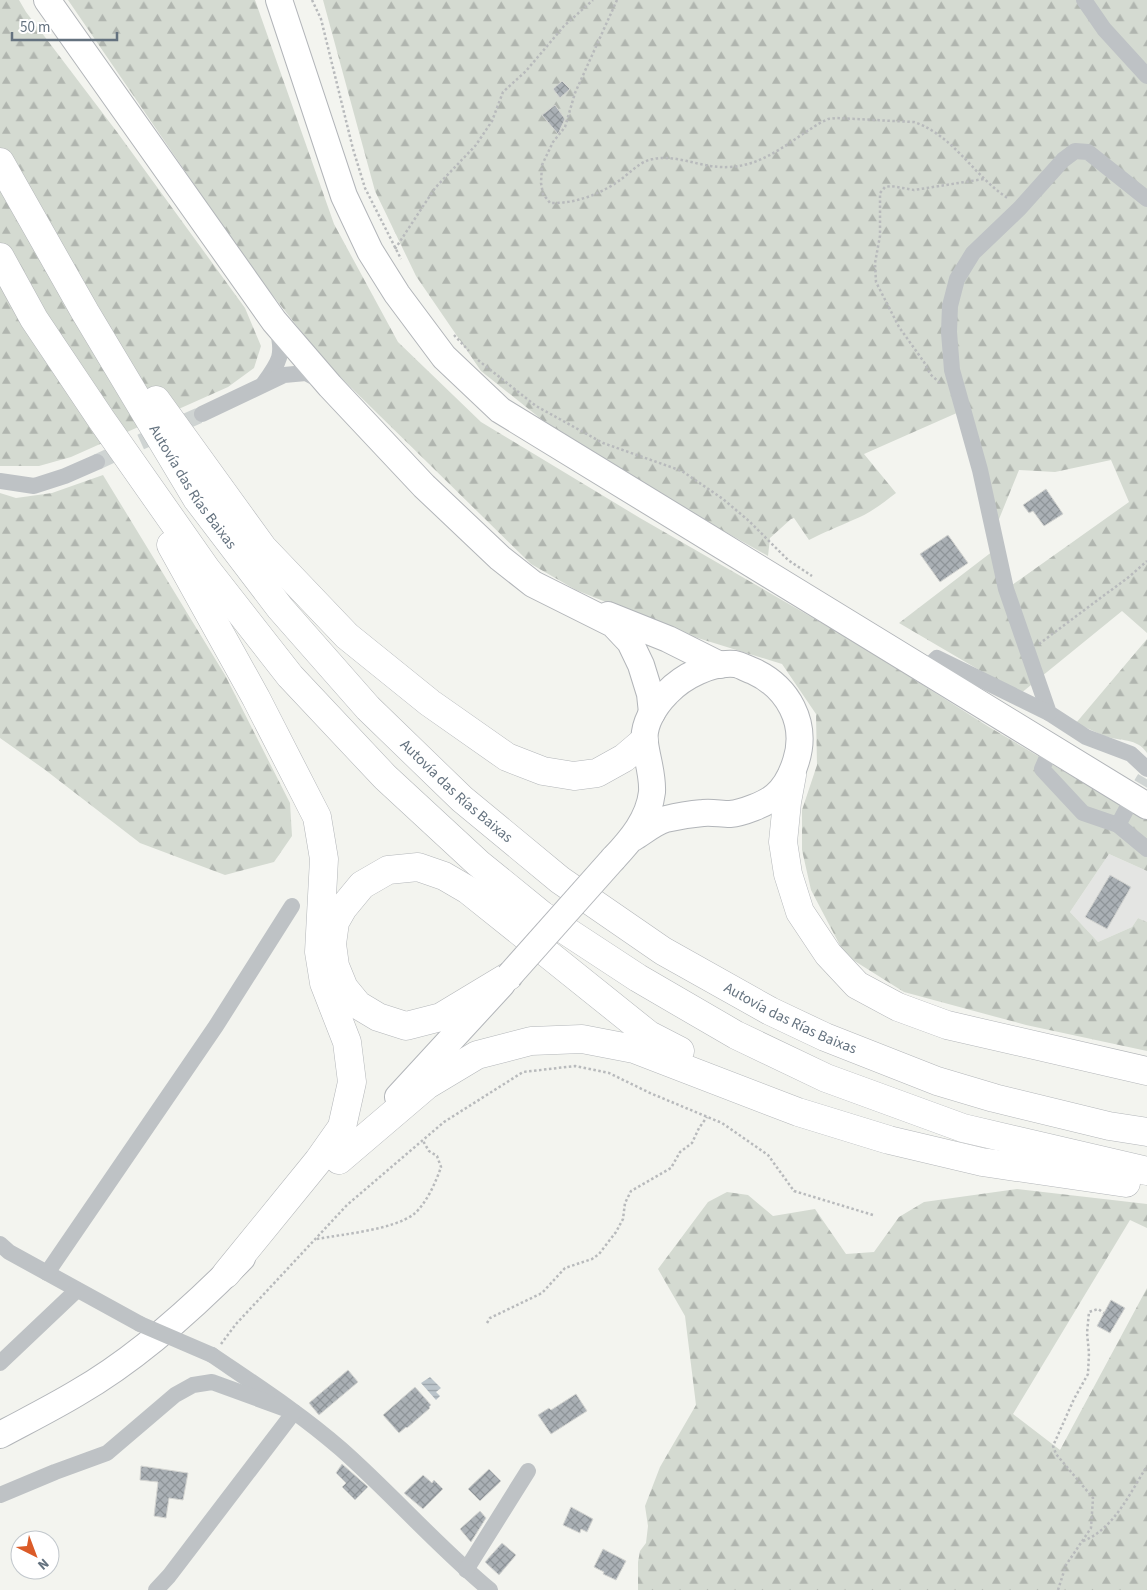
<svg xmlns="http://www.w3.org/2000/svg" width="1147" height="1590" font-family="'Source Sans 3',sans-serif">
	<defs>
		<pattern id="forest-firs" width="22" height="20" patternUnits="userSpaceOnUse" patternTransform="scale(1.25)"><rect width="22" height="20" fill="#d4dad1"/><path d="M5 1l3.5 6h-7zM16 11l3.5 6h-7z" fill="#b0b5af"/></pattern>
		<pattern id="water-rules" width="6" height="5" patternUnits="userSpaceOnUse" patternTransform="scale(1.25)"><rect width="6" height="5" fill="#bac4ca"/><path d="M0 2.5h6" fill="none" stroke="#9ba4a9"/></pattern>
		<pattern id="building-cross-hatch" width="8" height="8" patternUnits="userSpaceOnUse" patternTransform="scale(1.25)"><rect width="8" height="8" fill="#aab0b5"/><path d="M0 0l8 8M0 8l8-8" fill="none" stroke="#8e9498"/></pattern>
	</defs>
	<rect width="100%" height="100%" fill="#f3f4ef"/>
	<path fill="#e4e5e3" d="M1109,854L1147,871V922L1138,918L1132,927L1098,942L1070,912Z"/>
	<g fill="url(#forest-firs)">
		<path d="M0,0H19L26,12L117,132L245,308L261,346L254,368L228,387L71,457L39,466H0Z"/>
		<path d="M68,0H255L334,224L398,342L481,422L640,518L860,645L989,727L1072,776L1147,818V871L1109,854L1070,912L1098,942L1132,927L1138,918L1147,922V1051L1026,1025L904,992L845,955L811,890L802,850V810L817,765L816,714L782,664L688,635L576,590L531,564L326,363L252,269Z"/>
		<path d="M323,0H1147V633L1122,611L1020,694L899,623L993,551L1012,585L1129,502L1111,460L1055,472L1019,470L997,524L959,412L864,454L896,493C883,503 869,514 853,520C838,527 824,532 809,540L794,518L791,519L770,538L768,556L674,503L546,423L481,371L416,276L375,191Z"/>
		<path d="M103,475L225,675L290,803L292,836L274,862L225,875L140,843L44,769L0,738V493L16,498L52,493Z"/>
		<path d="M1147,639V753C1138,738 1119,741 1104,736C1095,732 1085,727 1076,723Z"/>
		<path d="M1017,1189L1147,1204V1228L1130,1220L1013,1414L1060,1450L1147,1288V1590H638V1562L640,1551L646,1543L648,1526L645,1506L660,1467L696,1405L685,1316L658,1269L708,1202L727,1192L748,1195L773,1216L815,1209L846,1254L874,1252L899,1217L924,1202Z"/>
	</g>
	<path fill="url(#water-rules)" d="M430,1377L441,1388L436,1392L440,1396L436,1400L421,1383Z"/>
	<g fill="url(#building-cross-hatch)" stroke="#d4d5d2">
		<path d="M562,81L570,89L560,98L553,89Z"/>
		<path d="M555,105L565,119L558,134L542,115Z"/>
		<path d="M1046,489L1063,514L1044,526L1033,511L1029,513L1023,505Z"/>
		<path d="M948,535L968,563L940,582L920,554Z"/>
		<path d="M1110,875L1131,887L1107,929L1085,917Z"/>
		<path d="M1111,1300L1125,1308L1110,1333L1097,1326Z"/>
		<path d="M348,1370L358,1382L319,1415L309,1403Z"/>
		<path d="M415,1387L431,1405L429,1407L430,1408L407,1428L406,1427L399,1433L383,1415Z"/>
		<path d="M576,1394L587,1411L551,1434L538,1415L549,1408L551,1410Z"/>
		<path d="M342,1464L368,1487L355,1500L342,1487L346,1483L336,1473Z"/>
		<path d="M141,1466L188,1473L183,1500L169,1498L166,1518L154,1516L158,1482L140,1480Z"/>
		<path d="M489,1469L501,1481L480,1501L468,1489Z"/>
		<path d="M423,1475L432,1483L434,1480L443,1489L423,1509L404,1493Z"/>
		<path d="M571,1507L593,1519L587,1532L581,1529L580,1533L563,1525Z"/>
		<path d="M480,1511L486,1518L471,1542L460,1529Z"/>
		<path d="M502,1543L516,1555L499,1575L485,1562Z"/>
		<path d="M603,1549L626,1561L616,1580L603,1574L604,1572L594,1567Z"/>
	</g>
	<g fill="none" stroke-linecap="round" stroke-linejoin="round">
		<g stroke="#cfd4d3" stroke-width="16" stroke-dasharray="16 8" stroke-linecap="butt">
			<path d="M97,462L202,414"/>
			<path d="M1129,805L1145,778"/>
		</g>
		<g stroke="#b2b5b9" stroke-width="28">
			<g id="primary">
				<path d="M47,0L274,321L330,386L424,486L500,558L533,584L613,624L630,642L641,665L650,694L652,713"/>
				<path d="M279,0L344,196L370,251L397,294L444,357L500,410L1147,806"/>
				<path d="M608,615L668,639L720,665"/>
				<path d="M613,859C631,840 649,819 652,792C653,775 647,759 645,743C642,725 655,705 667,693C683,676 711,662 735,664C741,665 747,669 753,671C788,687 808,723 796,761C792,774 786,787 775,796C766,804 742,813 730,814C721,814 712,812 703,813C691,814 678,816 666,819C655,822 643,832 633,838"/>
				<path d="M398,1097L502,984"/>
				<path d="M0,1435C26,1421 52,1408 77,1393C138,1358 193,1308 242,1258"/>
			</g>
		</g>
		<g stroke="#b3b6b9" stroke-width="29">
			<g id="motorway">
				<path id="s1" d="M0,162L85,312L197,499L280,608L368,708L462,799L560,880L663,951L770,1011L825,1037L937,1081L994,1098L1109,1126L1147,1132"/>
				<path d="M0,257L34,319L101,419L207,570L290,676L385,777L478,863L542,915L638,978L736,1035L826,1078L963,1128L1147,1171"/>
				<path d="M156,400L263,548L347,636L430,703L507,757L543,771L574,776L597,773L624,758L644,741"/>
				<path d="M171,545L256,698L317,817L324,859L319,952L324,983L347,1042L352,1082L342,1127L318,1161L226,1274"/>
				<path d="M792,775L787,802L783,842L788,874L800,912L828,954L857,985L898,1007L947,1025L1147,1071"/>
				<path d="M509,976L441,1017L406,1026L378,1017L358,1005L344,988L335,966L332,944L335,922L343,908L362,885L388,870L418,867L444,876L468,890L649,1035L680,1051"/>
				<path d="M339,1160L427,1085L477,1055L531,1041L582,1039L634,1049L798,1112L889,1140L982,1162L1126,1183"/>
			</g>
		</g>
		<g stroke="#b8babc" stroke-width="2.5" stroke-dasharray="2.5 2.5" stroke-linecap="butt">
			<path d="M312,0L321,19L353,149L365,188L401,259"/>
			<path d="M617,0L575,93L565,127L553,142L542,165L541,183L543,194L550,203C576,204 604,193 624,177C633,170 641,161 653,159C671,155 692,163 710,166C757,173 782,146 820,123L828,119L836,118L914,122C955,136 974,177 1009,199"/>
			<path d="M395,249L435,188L476,145L492,121L503,92L526,71L564,26L593,0"/>
			<path d="M454,335L469,351"/>
			<path d="M478,360L536,406L603,443L682,471L723,499L749,521L788,560L812,576"/>
			<path d="M940,383L930,374L924,362L899,327L876,282L875,263L880,236V193L885,187L891,186L914,190L984,179"/>
			<path d="M1039,644L1130,576L1147,561"/>
			<path d="M317,1239C343,1234 393,1230 414,1214C426,1204 436,1182 441,1167L437,1156L429,1151L423,1141"/>
			<path d="M487,1323L490,1318L542,1293L565,1268L592,1259L599,1254L616,1232L623,1219L625,1203L631,1191L671,1168L680,1152L692,1143L699,1128L707,1117"/>
			<path d="M221,1344L236,1324L347,1205L444,1122L523,1072L575,1066L609,1073L650,1093L722,1123L768,1155L794,1191L873,1215"/>
			<path d="M1083,1541C1114,1529 1130,1493 1147,1466"/>
			<path d="M1058,1590L1066,1565L1091,1528L1093,1498L1056,1454L1053,1446L1074,1399L1088,1374L1089,1353L1087,1333L1089,1312L1098,1309L1104,1313"/>
		</g>
		<g stroke="#bec2c5" stroke-width="16">
			<path d="M1084,0L1104,29L1147,76"/>
			<path d="M1147,199L1088,152L1075,151L1063,160L1020,208L973,253L957,279L950,306L949,332L952,370L980,470L1006,589L1049,713L1086,737L1131,754L1147,769"/>
			<path d="M264,383C280,361 284,355 277,328"/>
			<path d="M202,414L284,375L306,373L321,381"/>
			<path d="M0,481L34,486L65,476L97,462"/>
			<path d="M925,670L937,658L1049,713"/>
			<path d="M1051,748L1042,769L1083,813L1118,825L1147,849"/>
			<path d="M1118,825L1126,810"/>
			<path d="M0,1244L9,1252L140,1324"/>
			<path d="M47,1273L216,1026L292,906"/>
			<path d="M212,1355C256,1385 301,1414 341,1449C392,1494 437,1546 490,1590"/>
			<path d="M0,1363L77,1290"/>
			<path d="M0,1495L55,1472L107,1453L175,1395L193,1385L212,1382L294,1412L169,1576L156,1590"/>
			<path d="M466,1570L528,1471"/>
		</g>
		<use href="#primary" stroke="#fff" stroke-width="26"/>
		<use href="#motorway" stroke="#fff" stroke-width="28"/>
		<g stroke="#b2b5b9" stroke-width="28" stroke-linecap="butt">
			<path id="primary-bridge" d="M509,976L613,859"/>
		</g>
		<path stroke="#bec2c5" stroke-width="16" d="M140,1324L212,1355"/>
		<use href="#primary-bridge" stroke="#fff" stroke-width="26"/>
	</g>
	<g text-anchor="middle" stroke-width="5" stroke-linejoin="round" paint-order="stroke">
		<g font-size="15" fill="#64727f" stroke="#fff">
			<text dy="5" stroke="none"><textPath href="#s1" startOffset="378">Autovía das Rías Baixas</textPath></text>
			<text dy="5" stroke="none"><textPath href="#s1" startOffset="782">Autovía das Rías Baixas</textPath></text>
			<text dy="5" stroke="none"><textPath href="#s1" startOffset="1188">Autovía das Rías Baixas</textPath></text>
		</g>
	</g>
	<g transform="translate(35 1555) rotate(138)"><circle r="24" fill="#ffffff" stroke="#c1c7cc"/>
	<path d="M0-4L9 19L0 12L-9 19Z" fill="#db5b28"/>
	<text y="-8" font-size="14" font-weight="bold" text-anchor="middle" fill="#64727f">N</text>
	</g>
	<path d="M12 32v8h105v-8" fill="none" stroke="#64727f" stroke-width="2.5"/>
	<text x="20" y="32" font-size="15" fill="#64727f" stroke="#ffffff" stroke-width="4" paint-order="stroke">50 m</text>
</svg>
